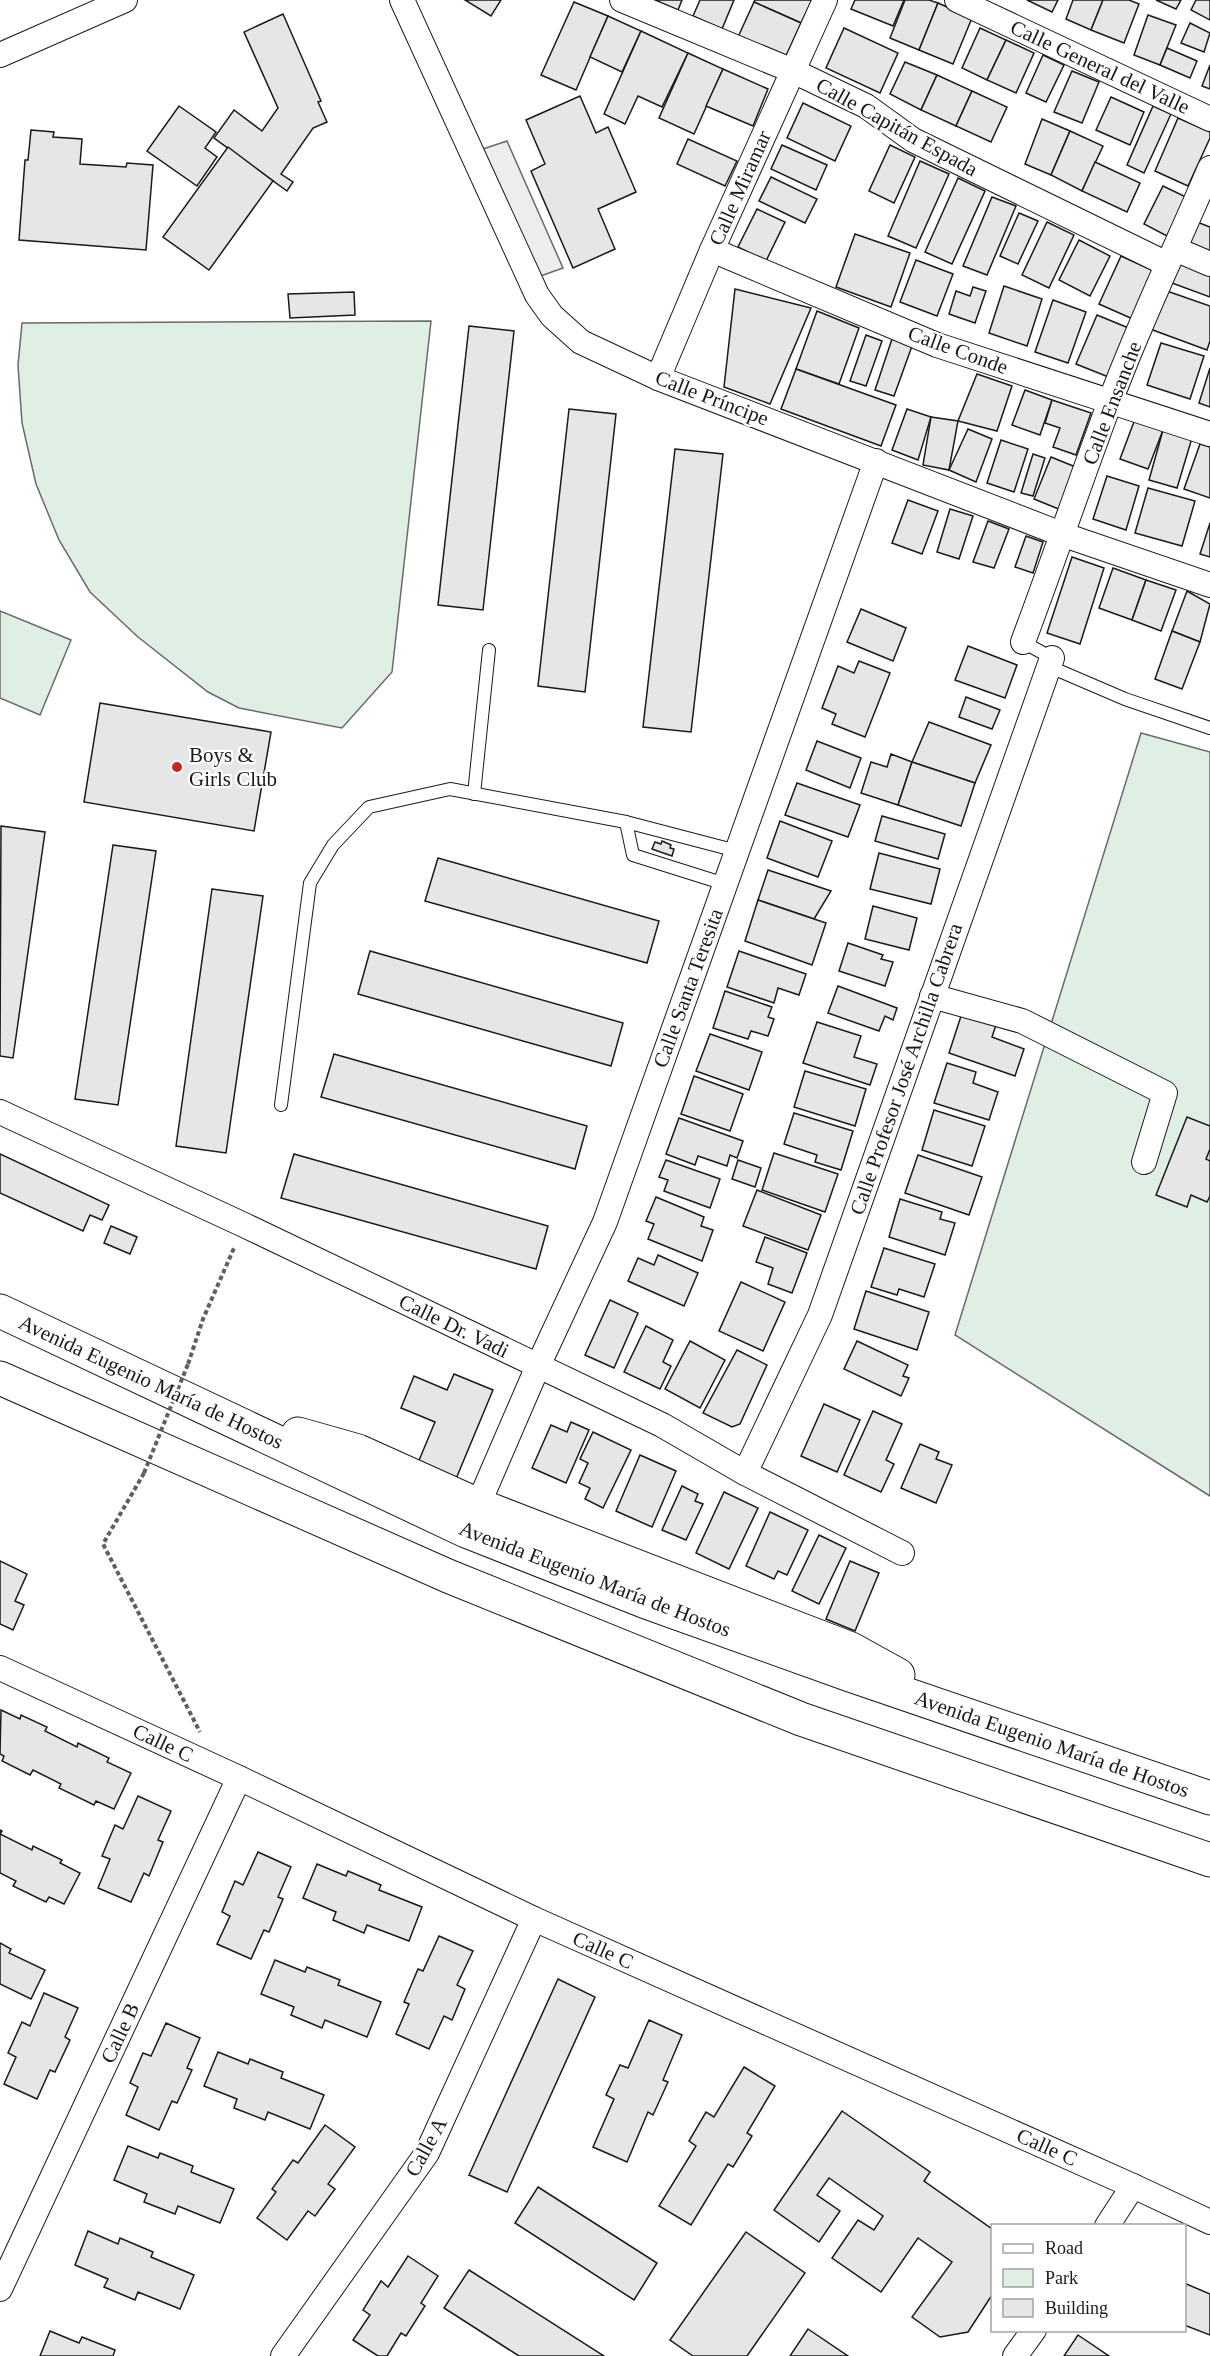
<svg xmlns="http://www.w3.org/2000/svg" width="1210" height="2356" font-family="'Times New Roman',serif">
	<rect width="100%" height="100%" fill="#fff"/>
	<g fill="#e0efe3" stroke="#6a6a6a" stroke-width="1.5">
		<path d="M431,321L392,672L342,728L239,708L208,692L138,637L90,592L59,540L36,484L22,423L18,365L22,323Z"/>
		<path d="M0,611L71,640L40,715L0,698Z"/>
		<path d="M1141,733L1210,752V1496L955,1335Z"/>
	</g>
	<path fill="#ededed" stroke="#6a6a6a" stroke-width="1.5" d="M507,141L563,268L535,278L480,150Z"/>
	<g fill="#e6e6e6" stroke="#1a1a1a" stroke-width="1.5">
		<path d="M465,0H501L491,16Z"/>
		<path d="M655,0H682L678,10Z"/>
		<path d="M700,0H734L722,29L693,16Z"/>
		<path d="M755,0H812L801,23L754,2Z"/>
		<path d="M855,0H904L893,26L851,9Z"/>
		<path d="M905,0H929L938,3L919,50L890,38Z"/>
		<path d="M1027,0H1058L1052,12Z"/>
		<path d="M1073,0H1103L1091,30L1066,19Z"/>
		<path d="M1103,0H1129L1139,4L1124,43L1091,30Z"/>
		<path d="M1156,0H1181L1176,9Z"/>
		<path d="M1196,0H1210V20L1191,10Z"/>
		<path d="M574,2L608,16L576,90L541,75Z"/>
		<path d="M754,2L801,23L785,58L738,37Z"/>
		<path d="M938,3L972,18L953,64L919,50Z"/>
		<path d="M283,14L321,101L318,102L327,122L313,128L281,174L293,182L287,191L214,138L234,110L262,131L278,108L244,32Z"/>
		<path d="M1148,15L1176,25L1160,65L1134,55Z"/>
		<path d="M608,16L641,31L622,72L590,57Z"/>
		<path d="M1190,23L1210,33L1204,52L1181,43Z"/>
		<path d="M844,28L898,53L880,93L826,68Z"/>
		<path d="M980,28L1006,40L987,80L962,68Z"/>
		<path d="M641,31L688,53L662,107L638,96L625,124L604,114Z"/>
		<path d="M1006,40L1034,53L1016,93L987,80Z"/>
		<path d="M1167,48L1197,61L1190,78L1160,65Z"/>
		<path d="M688,53L723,69L694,134L659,118Z"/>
		<path d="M1043,55L1064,65L1046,102L1026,93Z"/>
		<path d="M905,62L937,75L921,110L890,94Z"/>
		<path d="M1210,65V89L1202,86Z"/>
		<path d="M723,69L768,89L753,126L706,106Z"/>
		<path d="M1072,71L1099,82L1082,123L1054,112Z"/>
		<path d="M937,75L972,91L956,126L921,110Z"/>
		<path d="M972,91L1007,107L991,142L956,126Z"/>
		<path d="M580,96L596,133L608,127L636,192L598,209L615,249L573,268L531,171L545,164L526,120Z"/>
		<path d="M1111,97L1144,112L1130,145L1096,130Z"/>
		<path d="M803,103L851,126L835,161L787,138Z"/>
		<path d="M179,106L216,132L205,148L217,157L197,186L147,151Z"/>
		<path d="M1153,106L1171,114L1144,173L1127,165Z"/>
		<path d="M1178,118L1210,132V138L1188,186L1155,171Z"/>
		<path d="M1042,119L1070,131L1051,175L1025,164Z"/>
		<path d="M31,130L54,132L53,137L82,139L80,164L126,167L127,163L153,165L146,250L19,240L25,160H28Z"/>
		<path d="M1070,131L1103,146L1082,191L1051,175Z"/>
		<path d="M688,139L737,161L725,186L677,164Z"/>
		<path d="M782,145L827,165L816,190L771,169Z"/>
		<path d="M890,145L915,157L894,203L869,191Z"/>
		<path d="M228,147L273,181L209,270L163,237Z"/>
		<path d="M920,161L949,174L916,248L888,236Z"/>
		<path d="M1095,162L1140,183L1127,212L1082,191Z"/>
		<path d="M771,177L817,199L805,223L759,201Z"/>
		<path d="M958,178L985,191L952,264L925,252Z"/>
		<path d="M1163,186L1186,197L1167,236L1144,224Z"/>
		<path d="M992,197L1016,206L987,275L963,266Z"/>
		<path d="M757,209L785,222L766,261L738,247Z"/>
		<path d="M1019,213L1038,221L1018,264L1000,256Z"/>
		<path d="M1047,222L1074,235L1049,288L1022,275Z"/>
		<path d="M1197,222L1210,227V255L1187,244Z"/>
		<path d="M855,234L910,253L891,307L836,287Z"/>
		<path d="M1079,240L1110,256L1090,296L1059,280Z"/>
		<path d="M1121,256L1156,272L1135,320L1099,304Z"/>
		<path d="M916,260L953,274L937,316L900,302Z"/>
		<path d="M1179,263L1210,274V297L1172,283Z"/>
		<path d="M1004,286L1042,299L1027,346L989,333Z"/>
		<path d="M973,287L986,291L975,323L949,314L956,291L970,296Z"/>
		<path d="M735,289L811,308L770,404L724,387Z"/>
		<path d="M1164,290L1210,306V341L1207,350L1150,329Z"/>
		<path d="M354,292L355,315L290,318L288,294Z"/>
		<path d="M1053,300L1086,312L1068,363L1035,352Z"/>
		<path d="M817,311L859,328L839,384L796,369Z"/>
		<path d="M1097,315L1131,329L1111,378L1076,364Z"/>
		<path d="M469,326L514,331L483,610L438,605Z"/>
		<path d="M866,335L882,341L866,386L850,381Z"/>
		<path d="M892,339L912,346L894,396L875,390Z"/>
		<path d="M1161,343L1204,356L1190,399L1147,385Z"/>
		<path d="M1210,368V407L1199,403Z"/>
		<path d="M796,369L896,405L881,446L781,409Z"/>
		<path d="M977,374L1012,386L997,431L958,421Z"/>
		<path d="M1025,390L1052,400L1040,435L1012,425Z"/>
		<path d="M1052,400L1091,413L1076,455L1053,447L1060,428L1045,423Z"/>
		<path d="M569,409L616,414L585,692L538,686Z"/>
		<path d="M907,409L931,417L918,460L892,450Z"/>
		<path d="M931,417L958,421L949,470L923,465Z"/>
		<path d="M1135,419L1163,430L1148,469L1120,459Z"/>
		<path d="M968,429L992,439L976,482L949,470Z"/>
		<path d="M1163,430L1192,438L1177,488L1149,480Z"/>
		<path d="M1001,440L1028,449L1014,492L987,483Z"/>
		<path d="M1200,444L1210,447V498L1184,489Z"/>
		<path d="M675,449L723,454L691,732L643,727Z"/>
		<path d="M1033,454L1045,458L1033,496L1021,493Z"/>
		<path d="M1051,457L1078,468L1061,510L1034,499Z"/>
		<path d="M1107,476L1139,486L1126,530L1093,519Z"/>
		<path d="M1148,488L1195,501L1182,546L1135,533Z"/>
		<path d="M908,500L938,511L922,554L892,543Z"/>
		<path d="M950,509L973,516L959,559L937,552Z"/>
		<path d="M988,521L1009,529L994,568L973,562Z"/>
		<path d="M1210,523V557L1200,554Z"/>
		<path d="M1026,536L1043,542L1033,573L1015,567Z"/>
		<path d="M1072,557L1104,568L1080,644L1047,633Z"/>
		<path d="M1113,568L1146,580L1132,620L1099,608Z"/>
		<path d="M1146,580L1176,590L1161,631L1132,620Z"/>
		<path d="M1187,591L1210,604L1200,642L1172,631Z"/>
		<path d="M861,609L906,628L893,661L847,642Z"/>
		<path d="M1172,631L1200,642L1182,689L1155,679Z"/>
		<path d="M968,646L1017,665L1005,698L955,680Z"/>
		<path d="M859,661L890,673L865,737L832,724L836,714L822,708L838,666L854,673Z"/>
		<path d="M966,697L1000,710L992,729L959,717Z"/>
		<path d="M100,703L271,732L254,831L84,802Z"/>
		<path d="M929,722L991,745L975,783L912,762Z"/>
		<path d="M817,741L861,758L850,788L806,770Z"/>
		<path d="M891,754L912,762L898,805L861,793L871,762L887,767Z"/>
		<path d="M912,762L975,783L961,826L898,805Z"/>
		<path d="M797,783L860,805L848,837L785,815Z"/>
		<path d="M882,816L945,834L938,859L875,841Z"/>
		<path d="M780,821L832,841L818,877L767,858Z"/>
		<path d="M1,826L45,832L13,1058L0,1056Z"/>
		<path d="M662,841L671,845L670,848L674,849L672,856L652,849L655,842L661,844Z"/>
		<path d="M113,845L156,851L118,1105L75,1099Z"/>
		<path d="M879,853L940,869L931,904L870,889Z"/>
		<path d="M438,858L659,921L647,963L425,901Z"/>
		<path d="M768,870L831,891L814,919L758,900Z"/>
		<path d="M212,889L263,896L226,1153L176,1146Z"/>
		<path d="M758,900L826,923L812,965L745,941Z"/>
		<path d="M873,906L917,918L909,950L865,939Z"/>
		<path d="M848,943L883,955L881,959L893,962L885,986L839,971Z"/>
		<path d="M370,951L623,1023L611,1066L358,994Z"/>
		<path d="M739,951L806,974L799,995L778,988L774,1003L727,987Z"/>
		<path d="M838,986L897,1008L893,1020L885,1016L879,1031L828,1013Z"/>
		<path d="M725,991L772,1007L768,1017L774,1019L768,1036L751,1031L748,1039L713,1028Z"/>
		<path d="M962,1013L996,1025L992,1037L1024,1049L1015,1076L949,1053Z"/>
		<path d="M817,1022L861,1036L854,1057L877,1064L870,1085L803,1063Z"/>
		<path d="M710,1034L762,1052L749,1090L696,1071Z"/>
		<path d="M334,1054L587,1126L575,1169L321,1097Z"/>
		<path d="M947,1063L976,1072L973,1083L998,1092L989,1120L934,1103Z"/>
		<path d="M805,1071L866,1089L855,1126L794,1107Z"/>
		<path d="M694,1076L743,1094L730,1131L681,1114Z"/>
		<path d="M934,1110L985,1126L972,1166L922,1150Z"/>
		<path d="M794,1113L853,1131L841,1170L815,1162L817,1155L784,1144Z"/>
		<path d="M1187,1117L1210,1126V1149L1206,1159L1210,1161V1196L1207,1202L1191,1195L1187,1207L1156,1195Z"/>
		<path d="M679,1118L743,1141L737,1158L730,1155L727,1166L698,1156L695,1165L666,1154Z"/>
		<path d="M774,1153L838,1174L825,1212L762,1190Z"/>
		<path d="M0,1154L109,1205L102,1220L90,1215L83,1231L0,1193Z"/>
		<path d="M294,1154L548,1226L536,1269L281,1198Z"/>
		<path d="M918,1155L982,1177L969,1215L905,1193Z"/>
		<path d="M666,1160L720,1179L710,1208L664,1191L668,1180L659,1177Z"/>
		<path d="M738,1160L761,1168L755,1187L732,1179Z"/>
		<path d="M757,1190L821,1215L808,1250L743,1226Z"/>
		<path d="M656,1197L704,1217L701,1226L713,1230L702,1261L648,1239L654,1224L646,1221Z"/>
		<path d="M900,1199L942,1212L940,1219L955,1223L945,1255L889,1237Z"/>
		<path d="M111,1226L137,1237L130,1254L104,1243Z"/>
		<path d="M765,1237L807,1253L792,1293L768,1284L773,1268L756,1262Z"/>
		<path d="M884,1248L935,1264L924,1297L899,1289L897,1295L871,1287Z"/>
		<path d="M658,1255L698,1273L684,1306L628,1281L638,1258L654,1265Z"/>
		<path d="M741,1282L785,1302L763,1351L719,1331Z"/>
		<path d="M866,1291L929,1312L917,1350L854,1329Z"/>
		<path d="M610,1300L638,1313L614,1368L585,1355Z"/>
		<path d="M646,1326L673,1340L663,1362L671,1366L660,1389L624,1372Z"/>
		<path d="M690,1341L725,1360L700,1408L665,1389Z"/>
		<path d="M857,1341L908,1365L903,1376L909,1378L901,1396L844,1369Z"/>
		<path d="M737,1350L767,1365L740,1424L732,1427L703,1413Z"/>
		<path d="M454,1374L493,1390L453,1486L415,1470L435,1422L401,1408L414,1376L447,1390Z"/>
		<path d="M824,1404L860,1420L837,1472L801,1456Z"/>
		<path d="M873,1411L902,1424L886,1460L894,1464L881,1492L844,1475Z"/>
		<path d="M571,1422L589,1430L566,1483L532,1468L551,1425L567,1432Z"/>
		<path d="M593,1432L631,1450L603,1508L585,1499L590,1488L579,1483L588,1463L580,1459Z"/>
		<path d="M920,1444L939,1452L936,1459L952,1465L936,1503L901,1488Z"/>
		<path d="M640,1455L676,1471L652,1527L616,1511Z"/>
		<path d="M682,1486L698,1494L695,1501L703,1504L686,1540L662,1530Z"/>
		<path d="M724,1492L758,1508L729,1569L696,1553Z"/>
		<path d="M770,1512L808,1530L787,1575L778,1571L774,1579L746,1566Z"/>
		<path d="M819,1535L846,1548L819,1604L792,1591Z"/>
		<path d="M0,1561L27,1574L15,1601L24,1605L13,1630L0,1624Z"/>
		<path d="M850,1561L879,1573L855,1631L826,1619Z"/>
		<path d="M1,1710L20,1719L21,1715L47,1727L45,1731L77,1747L78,1743L109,1758L107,1762L131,1773L114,1809L96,1801L94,1805L59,1788L61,1784L33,1770L30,1775L2,1761L4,1756L0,1754Z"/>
		<path d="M138,1796L171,1811L158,1840L163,1842L149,1876L144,1873L131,1902L98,1888L110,1859L102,1856L115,1825L123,1829Z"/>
		<path d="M0,1830L2,1831L0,1834L32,1850L33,1846L62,1860L60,1863L80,1873L64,1904L49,1897L46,1902L13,1886L16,1881L0,1873Z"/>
		<path d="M258,1852L291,1867L278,1897L283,1899L269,1932L264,1930L251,1959L217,1944L230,1916L222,1912L235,1881L243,1885Z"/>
		<path d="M317,1864L346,1876L348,1871L381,1885L379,1890L422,1907L409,1941L367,1925L364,1933L333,1920L336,1912L303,1898Z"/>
		<path d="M439,1936L473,1951L457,1985L465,1989L452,2020L444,2016L429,2049L396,2034L409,2004L404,2002L418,1969L423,1971Z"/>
		<path d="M0,1943L11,1949L9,1953L45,1970L31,1999L0,1984Z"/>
		<path d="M275,1960L305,1972L307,1967L340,1980L338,1985L381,2002L367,2037L325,2020L322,2028L291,2015L294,2007L261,1994Z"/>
		<path d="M558,1979L595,1997L507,2192L469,2175Z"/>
		<path d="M44,1993L78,2008L65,2037L70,2040L55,2072L50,2070L37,2099L4,2084L16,2057L8,2053L22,2022L30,2026Z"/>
		<path d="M649,2020L682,2035L663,2080L668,2082L653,2115L648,2112L627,2162L593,2147L614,2099L606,2095L620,2065L628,2068Z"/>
		<path d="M166,2023L200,2038L187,2068L192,2070L177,2103L172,2101L159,2130L126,2115L138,2087L130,2083L143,2053L151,2056Z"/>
		<path d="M218,2052L248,2064L250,2059L283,2072L281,2078L324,2095L310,2129L268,2112L265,2120L234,2108L237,2099L204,2086Z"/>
		<path d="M744,2067L775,2086L747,2133L752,2136L733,2167L728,2164L691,2225L659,2206L696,2146L689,2141L706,2112L714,2117Z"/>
		<path d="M842,2111L930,2172L924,2181L992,2229V2295L968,2332L940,2337L912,2317L952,2262L918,2238L881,2292L832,2258L858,2220L874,2230L883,2216L829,2178L817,2195L840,2211L819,2242L774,2210Z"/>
		<path d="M325,2125L355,2147L328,2184L335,2189L315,2216L308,2211L287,2240L257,2218L276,2192L272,2189L293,2160L298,2163Z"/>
		<path d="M128,2146L158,2158L160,2153L193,2166L191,2172L234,2189L220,2223L178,2206L175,2214L144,2202L147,2194L114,2180Z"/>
		<path d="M538,2187L657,2263L634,2300L515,2223Z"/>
		<path d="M88,2231L118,2244L120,2238L153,2252L151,2257L194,2275L180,2309L138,2292L135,2300L104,2287L108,2279L75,2265Z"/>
		<path d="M746,2232L805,2273L747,2356H693L670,2340Z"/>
		<path d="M408,2256L438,2276L421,2303L425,2306L406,2336L401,2333L387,2356H378L353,2340L370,2315L363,2310L381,2281L388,2287Z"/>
		<path d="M469,2270L604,2356H519L444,2308Z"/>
		<path d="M1184,2283L1210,2294V2335L1184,2325Z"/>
		<path d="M808,2329L848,2356H790Z"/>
		<path d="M50,2331L79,2343L82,2337L115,2350L113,2356H40Z"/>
		<path d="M1078,2335L1109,2356H1064Z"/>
	</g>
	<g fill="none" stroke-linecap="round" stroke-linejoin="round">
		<g stroke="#1a1a1a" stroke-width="14">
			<g id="service">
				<path d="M1023,642L1052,658"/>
				<path d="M1048,666L1125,699L1210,728"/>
				<path d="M474,794L489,650"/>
				<path d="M626,822L633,855L725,884"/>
				<path d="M281,1105L310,883L333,845L369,807L450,789L626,822L737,851"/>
			</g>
		</g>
		<g stroke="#1a1a1a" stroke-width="26">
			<g id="minor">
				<path d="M402,0L537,295L552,316L581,342L658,378L1064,535L1210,585"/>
				<path d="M622,0L793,71L866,106L913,140L1167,264"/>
				<path d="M957,0L1210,119"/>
				<path d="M0,55L125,0"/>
				<path d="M1175,249L1210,264"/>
				<path d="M712,250L937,345L1210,434"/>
				<path d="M658,378L712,250L825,0"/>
				<path d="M1023,642C1053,562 1080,482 1110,402C1139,323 1177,246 1210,168"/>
				<path d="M932,996L1022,1021L1165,1093L1144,1162"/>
				<path d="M0,1112L244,1225L662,1425L745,1473L902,1553"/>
				<path d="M745,1473L820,1315L1052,658"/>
				<path d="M478,1505L538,1366L605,1222L876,461"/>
				<path d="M0,1668L239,1778L534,1919L1133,2186L1210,2222"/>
				<path d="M1107,2226L1133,2186"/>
				<path d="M0,2289L239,1778"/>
				<path d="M283,2356L427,2153L534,1919"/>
				<path d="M1015,2356L1034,2330"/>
			</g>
		</g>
		<g stroke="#1a1a1a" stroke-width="35">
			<g id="trunk">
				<path d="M0,1311L466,1531L646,1602L850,1675L1210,1798"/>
				<path d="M0,1378L448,1576L801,1719L1210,1860"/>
				<path d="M298,1434L358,1451L478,1505L851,1649L898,1675"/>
			</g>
		</g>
		<g stroke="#5f5f5f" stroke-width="4" stroke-dasharray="4.5 3" stroke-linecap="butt">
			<path d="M188,1364L203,1319L234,1248"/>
			<path d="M144,1473L103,1544L200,1732"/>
		</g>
		<use href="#service" stroke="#fff" stroke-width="12"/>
		<use href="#minor" stroke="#fff" stroke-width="24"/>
		<use href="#trunk" stroke="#fff" stroke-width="33"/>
		<path stroke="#5f5f5f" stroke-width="4" stroke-dasharray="4.5 3" stroke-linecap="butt" d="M144,1473L188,1364"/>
	</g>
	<circle fill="#c62828" stroke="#fff" stroke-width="2" cx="177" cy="767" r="6"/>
	<g text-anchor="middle" stroke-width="4.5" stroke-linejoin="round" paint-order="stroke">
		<g font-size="21" fill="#1a1a1a" stroke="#fff">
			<text transform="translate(1100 67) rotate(25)" y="7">Calle General del Valle</text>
			<text transform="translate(897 127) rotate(29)" y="7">Calle Capitán Espada</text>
			<text transform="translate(740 188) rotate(-66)" y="7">Calle Miramar</text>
			<text transform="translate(958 350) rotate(20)" y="7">Calle Conde</text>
			<text transform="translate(712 398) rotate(21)" y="7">Calle Príncipe</text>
			<text transform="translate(1112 403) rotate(-69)" y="7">Calle Ensanche</text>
			<text transform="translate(688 988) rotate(-70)" y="7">Calle Santa Teresita</text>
			<text transform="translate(906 1069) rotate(-71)" y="7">Calle Profesor José Archilla Cabrera</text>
			<text transform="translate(454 1326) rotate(26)" y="7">Calle Dr. Vadi</text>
			<text transform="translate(151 1382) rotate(25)" y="7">Avenida Eugenio María de Hostos</text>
			<text transform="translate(595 1579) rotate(21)" y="7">Avenida Eugenio María de Hostos</text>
			<text transform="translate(163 1743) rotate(25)" y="7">Calle C</text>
			<text transform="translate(1052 1744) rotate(19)" y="7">Avenida Eugenio María de Hostos</text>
			<text transform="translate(603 1950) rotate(24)" y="7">Calle C</text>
			<text transform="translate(120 2033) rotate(-65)" y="7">Calle B</text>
			<text transform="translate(426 2147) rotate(-61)" y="7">Calle A</text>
			<text transform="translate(1047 2147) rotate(24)" y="7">Calle C</text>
		</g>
		<g font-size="21" fill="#1a1a1a" stroke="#fff" text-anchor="start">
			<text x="189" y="762">Boys &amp;<tspan x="189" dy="24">Girls Club</tspan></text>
		</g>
	</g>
	<rect x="991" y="2224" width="195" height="108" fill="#ffffff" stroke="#a3a3a3" stroke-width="1.5"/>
	<rect x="1003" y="2244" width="30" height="9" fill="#ffffff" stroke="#a3a3a3" stroke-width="1.5"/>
	<text x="1045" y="2254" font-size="18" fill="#1a1a1a">Road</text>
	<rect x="1003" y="2269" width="30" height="18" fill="#e0efe3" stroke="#a3a3a3" stroke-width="1.5"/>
	<text x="1045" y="2284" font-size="18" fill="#1a1a1a">Park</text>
	<rect x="1003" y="2299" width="30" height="18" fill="#e6e6e6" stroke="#a3a3a3" stroke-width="1.5"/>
	<text x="1045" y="2314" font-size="18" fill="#1a1a1a">Building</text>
</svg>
